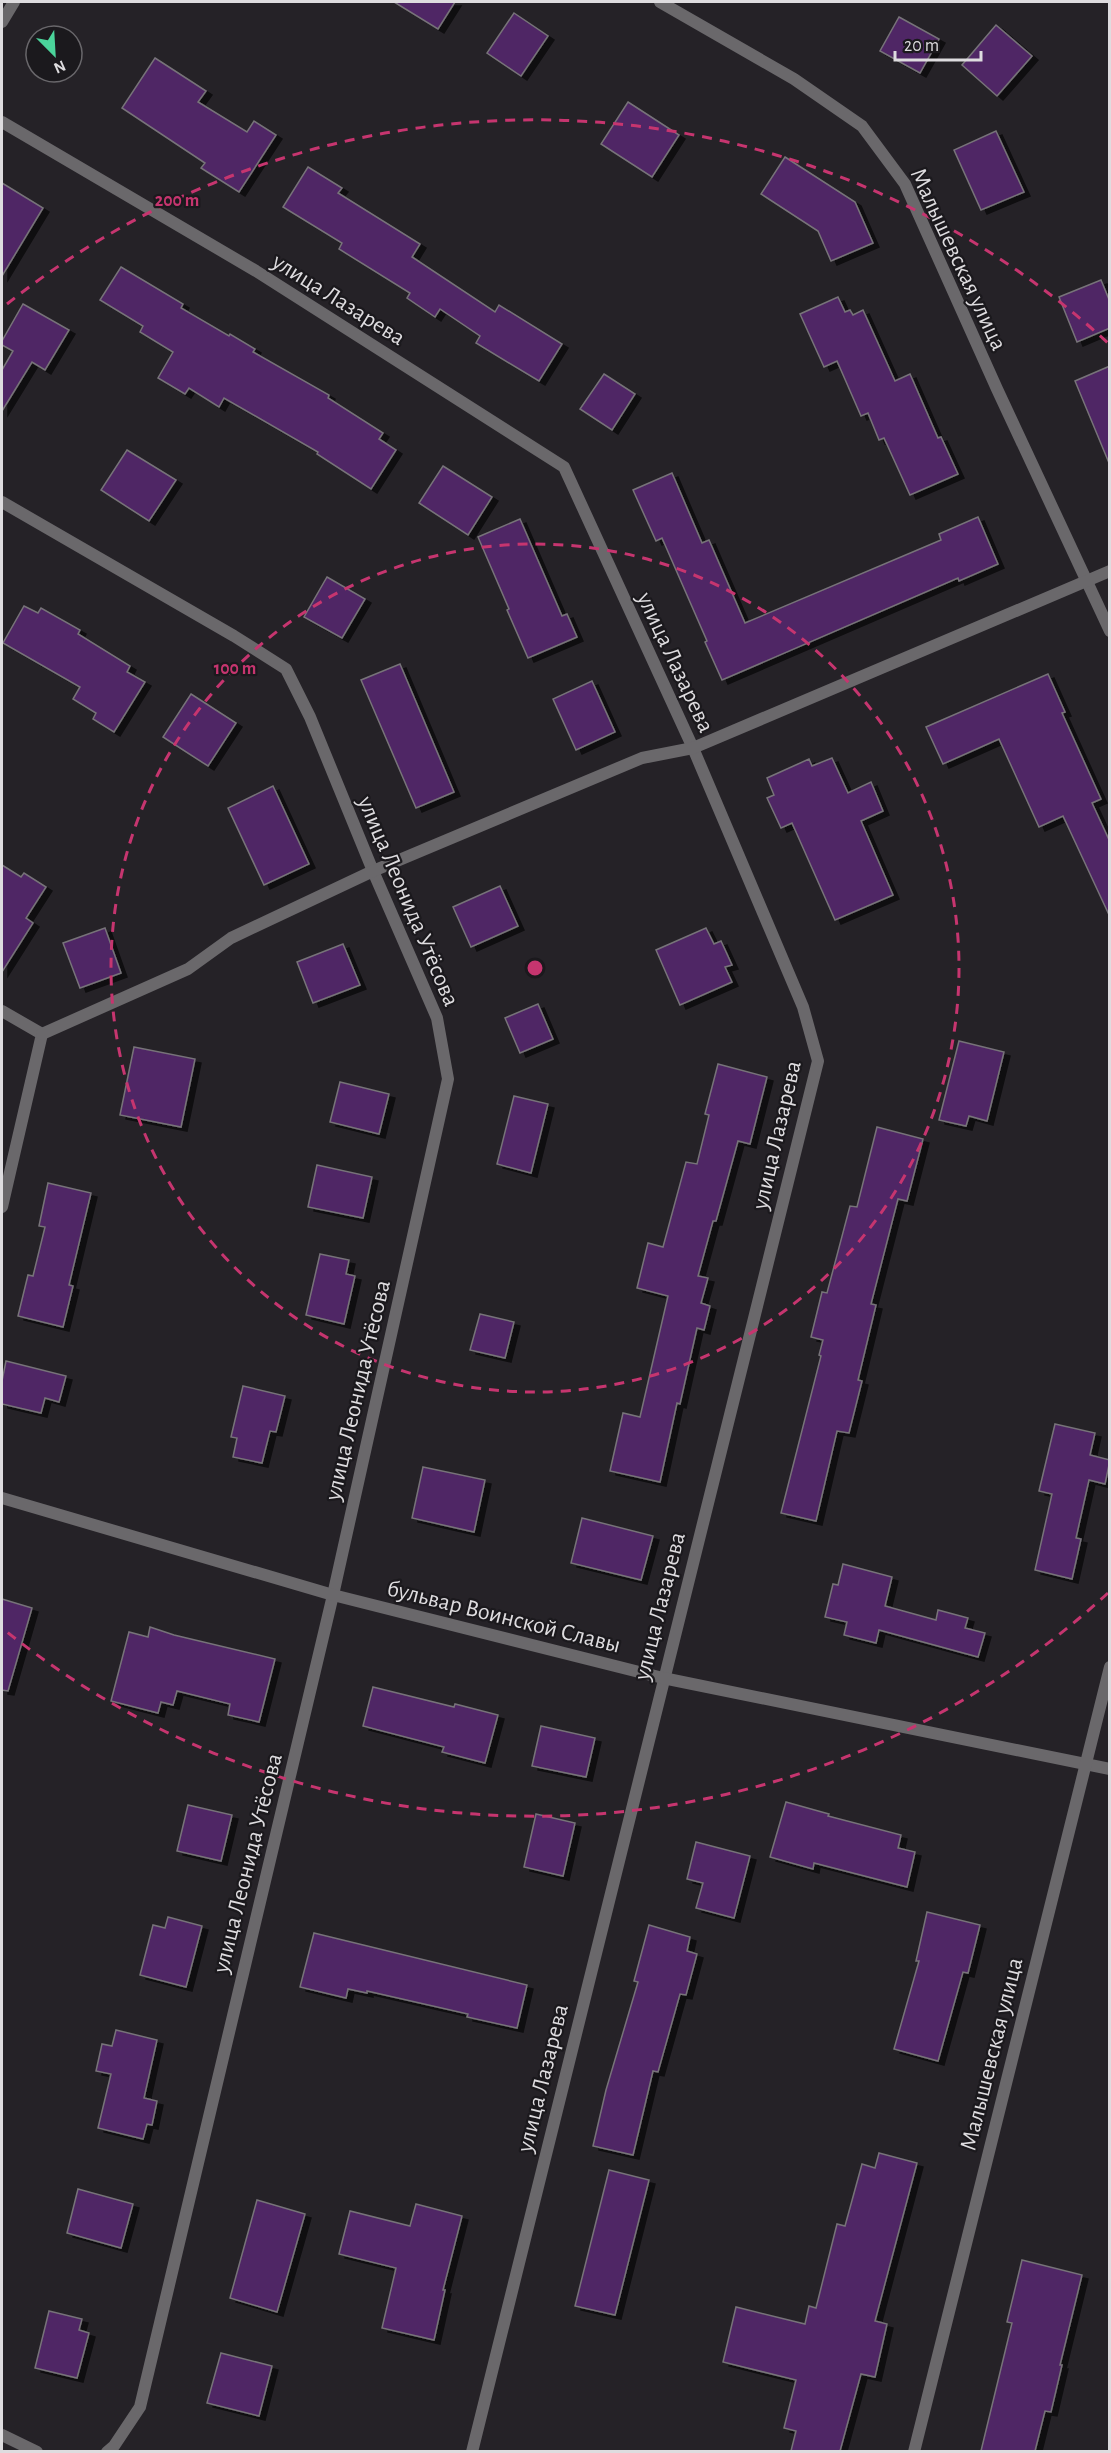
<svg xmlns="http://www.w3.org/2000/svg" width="1111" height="2453" font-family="'Alegreya Sans',sans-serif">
	<defs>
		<filter id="shadow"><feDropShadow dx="6" dy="4" stdDeviation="0" flood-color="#0009"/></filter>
	</defs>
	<rect width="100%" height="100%" fill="#252227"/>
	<g fill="#4f2565" stroke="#777379" stroke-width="1.5" filter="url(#shadow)">
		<path d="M394,2H455L438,29Z"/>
		<path d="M514,13L548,36L521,76L487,53Z"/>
		<path d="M899,17L939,39L920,73L880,51Z"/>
		<path d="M996,25L1032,56L997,96L962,65Z"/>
		<path d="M155,58L206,91L198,102L247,132L254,121L276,135L239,192L201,168L205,163L122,108Z"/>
		<path d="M628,102L679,135L652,177L601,144Z"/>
		<path d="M996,131L1024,192L981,210L954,150Z"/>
		<path d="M785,157L855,202L873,243L831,261L818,231L761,194Z"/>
		<path d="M308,167L342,188L338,193L420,244L412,257L495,312L499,305L562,344L539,381L476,343L480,336L440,309L435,317L407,298L410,293L339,249L342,243L283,207Z"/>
		<path d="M2,183L43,208L2,276Z"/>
		<path d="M121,267L183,304L181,308L229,336L230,334L255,349L253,352L329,395L328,398L383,433L379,439L396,450L371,489L317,454L318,452L224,398L219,407L189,388L185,394L158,378L173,352L140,332L143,326L100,300Z"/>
		<path d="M1101,280L1110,302V328L1077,342L1059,297Z"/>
		<path d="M838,297L845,312L850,310L853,315L863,310L895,381L910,374L938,438L941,437L958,474L910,495L884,438L879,440L868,413L861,416L837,361L824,367L800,314Z"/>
		<path d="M23,304L69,330L45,370L32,362L2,411V370L13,351L2,345V341Z"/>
		<path d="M1110,366V462L1109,463L1075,381Z"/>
		<path d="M604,374L635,394L612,430L580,409Z"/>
		<path d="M127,450L176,480L149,521L101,490Z"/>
		<path d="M443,466L492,497L468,535L419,503Z"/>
		<path d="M672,473L702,543L709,540L745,623L941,540L939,534L978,517L998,564L959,581L958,578L722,680L705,642L707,641L662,538L656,541L633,490Z"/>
		<path d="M520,519L562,616L567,614L577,637L528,658L507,610L509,609L478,537Z"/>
		<path d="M327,577L365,599L342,638L304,617Z"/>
		<path d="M24,606L38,613L41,608L80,630L78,634L130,666L127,672L145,682L114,732L93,719L96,713L73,699L80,687L3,643Z"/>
		<path d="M400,664L454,792L416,808L361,680Z"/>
		<path d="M1048,674L1065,712L1062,713L1101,799L1092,803L1110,842V917L1063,816L1039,827L999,739L943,764L926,727Z"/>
		<path d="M592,681L615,732L576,750L553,699Z"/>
		<path d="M191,694L236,723L208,766L163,737Z"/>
		<path d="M832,758L848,793L871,782L883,811L861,821L893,895L835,920L792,823L781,828L767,798L774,795L767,778L809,759L812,766Z"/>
		<path d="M273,786L309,864L264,885L228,808Z"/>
		<path d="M2,865L21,877L24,873L46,887L26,918L33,923L2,972Z"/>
		<path d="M500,886L518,926L471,947L453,907Z"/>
		<path d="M105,928L121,973L80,988L63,943Z"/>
		<path d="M706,928L714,944L721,941L732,965L725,967L732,982L680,1005L656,950Z"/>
		<path d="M343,944L360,985L313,1003L297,962Z"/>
		<path d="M538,1004L553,1039L520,1053L505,1018Z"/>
		<path d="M959,1041L1004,1052L987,1121L969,1116L966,1126L939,1120Z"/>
		<path d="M134,1047L195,1059L181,1127L120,1115Z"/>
		<path d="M718,1064L767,1077L750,1144L738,1141L716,1221H713L698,1276L708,1278L701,1303L710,1306L704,1330L697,1328L680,1404L677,1403L660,1482L610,1471L623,1413L640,1417L668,1296L637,1288L648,1243L663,1247L686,1162L697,1164L709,1115L705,1114Z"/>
		<path d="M340,1082L389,1094L379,1134L330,1122Z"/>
		<path d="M514,1096L548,1104L531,1173L497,1164Z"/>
		<path d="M877,1127L923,1139L907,1201L898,1199L871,1304L876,1305L858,1380L862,1381L849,1433L837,1431L816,1521L781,1513L821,1356L819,1355L823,1340L811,1337L822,1292L827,1293L850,1206L857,1207Z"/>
		<path d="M317,1165L372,1177L363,1218L308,1207Z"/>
		<path d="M48,1183L91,1193L69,1285L73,1286L63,1327L18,1316L28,1275L33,1276L45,1227L39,1226Z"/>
		<path d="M320,1254L349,1260L346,1274L355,1276L344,1324L306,1315Z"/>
		<path d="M480,1314L514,1322L505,1358L470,1350Z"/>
		<path d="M6,1361L66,1376L59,1402L45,1398L41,1413L2,1404V1381Z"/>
		<path d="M243,1386L285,1396L276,1432L270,1431L262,1463L233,1457L237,1438L231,1437Z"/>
		<path d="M1055,1424L1095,1433L1090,1455L1110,1460L1105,1484L1089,1480L1076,1538L1081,1539L1072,1579L1035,1570L1052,1494L1039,1491Z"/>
		<path d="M423,1467L485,1480L474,1532L412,1518Z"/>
		<path d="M582,1518L653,1536L641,1580L571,1563Z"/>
		<path d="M843,1564L892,1577L885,1606L936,1620L938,1610L968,1618L965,1628L985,1633L978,1657L879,1630L876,1643L844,1635L847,1622L825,1617L833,1584L838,1585Z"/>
		<path d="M2,1599L32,1608L8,1691L2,1690Z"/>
		<path d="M150,1627L174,1635L275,1659L259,1722L228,1715L230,1704L177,1691L173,1705L161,1702L158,1713L111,1701L129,1632L148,1637Z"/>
		<path d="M373,1687L454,1707L455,1704L498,1715L485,1763L442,1752L444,1747L363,1726Z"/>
		<path d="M541,1726L595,1738L586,1777L532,1766Z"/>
		<path d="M786,1802L829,1814L828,1816L901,1835L898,1848L915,1852L907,1887L814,1863L813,1869L770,1857Z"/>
		<path d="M188,1805L232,1815L221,1861L177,1851Z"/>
		<path d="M536,1814L575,1823L563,1876L524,1867Z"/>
		<path d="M696,1842L750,1856L734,1918L696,1908L703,1883L687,1879Z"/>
		<path d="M927,1912L980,1925L968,1973L963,1972L938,2061L894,2049L919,1961H916Z"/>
		<path d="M168,1917L202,1926L186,1987L140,1975L153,1925L165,1928Z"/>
		<path d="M649,1925L690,1937L687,1951L697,1954L686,1995L680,1994L658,2072L653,2071L633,2155L593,2146L606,2090L638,1982L634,1981Z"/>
		<path d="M314,1933L527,1985L517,2028L467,2017L468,2014L367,1991V1993L348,1989L346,1998L300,1987Z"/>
		<path d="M116,2030L157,2040L144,2098L157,2101L152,2125L147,2124L143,2139L98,2128L111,2074L96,2071L102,2044L112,2046Z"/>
		<path d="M879,2153L917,2163L875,2321L887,2324L875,2377L861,2374L840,2451H791L796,2431L784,2428L796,2380L723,2362L736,2307L805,2324L809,2306L816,2308L837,2224L845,2226L862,2164L875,2168Z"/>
		<path d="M609,2170L649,2180L615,2315L575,2306Z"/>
		<path d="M78,2189L133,2204L121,2248L67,2233Z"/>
		<path d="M257,2200L305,2214L277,2312L230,2298Z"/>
		<path d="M416,2204L462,2216L443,2290H445L434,2340L382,2328L396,2268L339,2254L350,2211L410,2226Z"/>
		<path d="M1022,2260L1082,2275L1060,2365H1062L1051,2412L1045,2411L1035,2451H981L1012,2323L1007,2322Z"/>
		<path d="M49,2311L82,2319L79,2330L89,2333L77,2378L35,2368Z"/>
		<path d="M221,2353L272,2366L259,2416L207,2403Z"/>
	</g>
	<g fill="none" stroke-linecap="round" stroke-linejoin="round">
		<g stroke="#6a686b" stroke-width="12">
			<path d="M660,2L794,79L862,126L905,184L997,389L1110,631"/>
			<path d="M2,22L14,2"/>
			<path d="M2,122L256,271L564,467L693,748L803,1007L818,1061L472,2452"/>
			<path d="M2,502L234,636L286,669L310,717L373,871L437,1018L448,1079L333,1595L140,2407L114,2446L107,2452"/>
			<path d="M2,1011L42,1034L2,1207"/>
			<path d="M42,1034L188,969L231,938L373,871L642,758L693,748L1110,571"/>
			<path d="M2,1498L333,1595L663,1678L1110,1769"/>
			<path d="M2,2435L37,2452"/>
			<path d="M914,2452L1110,1667"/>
		</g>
	</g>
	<g fill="none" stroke="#c6356f" stroke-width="3" stroke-dasharray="10 8">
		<circle cx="535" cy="968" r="424"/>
		<path d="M1108 1593A848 848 0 0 1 7 1632M7 304A848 848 0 0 1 1108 343"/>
	</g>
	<g text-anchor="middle" stroke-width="4.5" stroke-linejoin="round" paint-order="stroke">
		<g font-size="24" fill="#dedcdf" stroke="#1b191d">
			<text transform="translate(959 259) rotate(65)" y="8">Малышевская улица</text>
			<text transform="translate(339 299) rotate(32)" y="8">улица Лазарева</text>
			<text transform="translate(676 662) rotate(65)" y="8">улица Лазарева</text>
			<text transform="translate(409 901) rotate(67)" y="8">улица Леонида Утёсова</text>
			<text transform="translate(776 1135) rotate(-77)" y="8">улица Лазарева</text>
			<text transform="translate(357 1390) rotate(-77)" y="8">улица Леонида Утёсова</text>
			<text transform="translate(659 1606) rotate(-76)" y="8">улица Лазарева</text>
			<text transform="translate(504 1616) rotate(14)" y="8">бульвар Воинской Славы</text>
			<text transform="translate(247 1863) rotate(-76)" y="8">улица Леонида Утёсова</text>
			<text transform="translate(991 2054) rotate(-76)" y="8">Малышевская улица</text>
			<text transform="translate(542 2078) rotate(-76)" y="8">улица Лазарева</text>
		</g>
	</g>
	<circle cx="535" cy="968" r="9" fill="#c6356f" stroke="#1b191d" stroke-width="3"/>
	<g font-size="18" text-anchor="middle" font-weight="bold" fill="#c6356f" stroke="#1b191d" stroke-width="4.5" stroke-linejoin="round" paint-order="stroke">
		<text x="177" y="206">200 m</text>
		<text x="235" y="674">100 m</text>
	</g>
	<rect width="1111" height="2453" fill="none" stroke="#dedcdf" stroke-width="6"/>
	<g transform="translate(54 54) rotate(156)"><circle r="28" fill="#1b191d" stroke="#69676b" stroke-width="1.5"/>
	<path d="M0-4.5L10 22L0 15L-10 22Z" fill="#4bd49b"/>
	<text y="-9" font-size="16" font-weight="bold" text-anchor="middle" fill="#dedcdf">N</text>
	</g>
	<path d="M895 51v9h86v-9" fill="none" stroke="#dedcdf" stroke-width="3"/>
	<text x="904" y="51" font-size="18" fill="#dedcdf" stroke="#1b191d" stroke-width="4.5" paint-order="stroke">20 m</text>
</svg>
